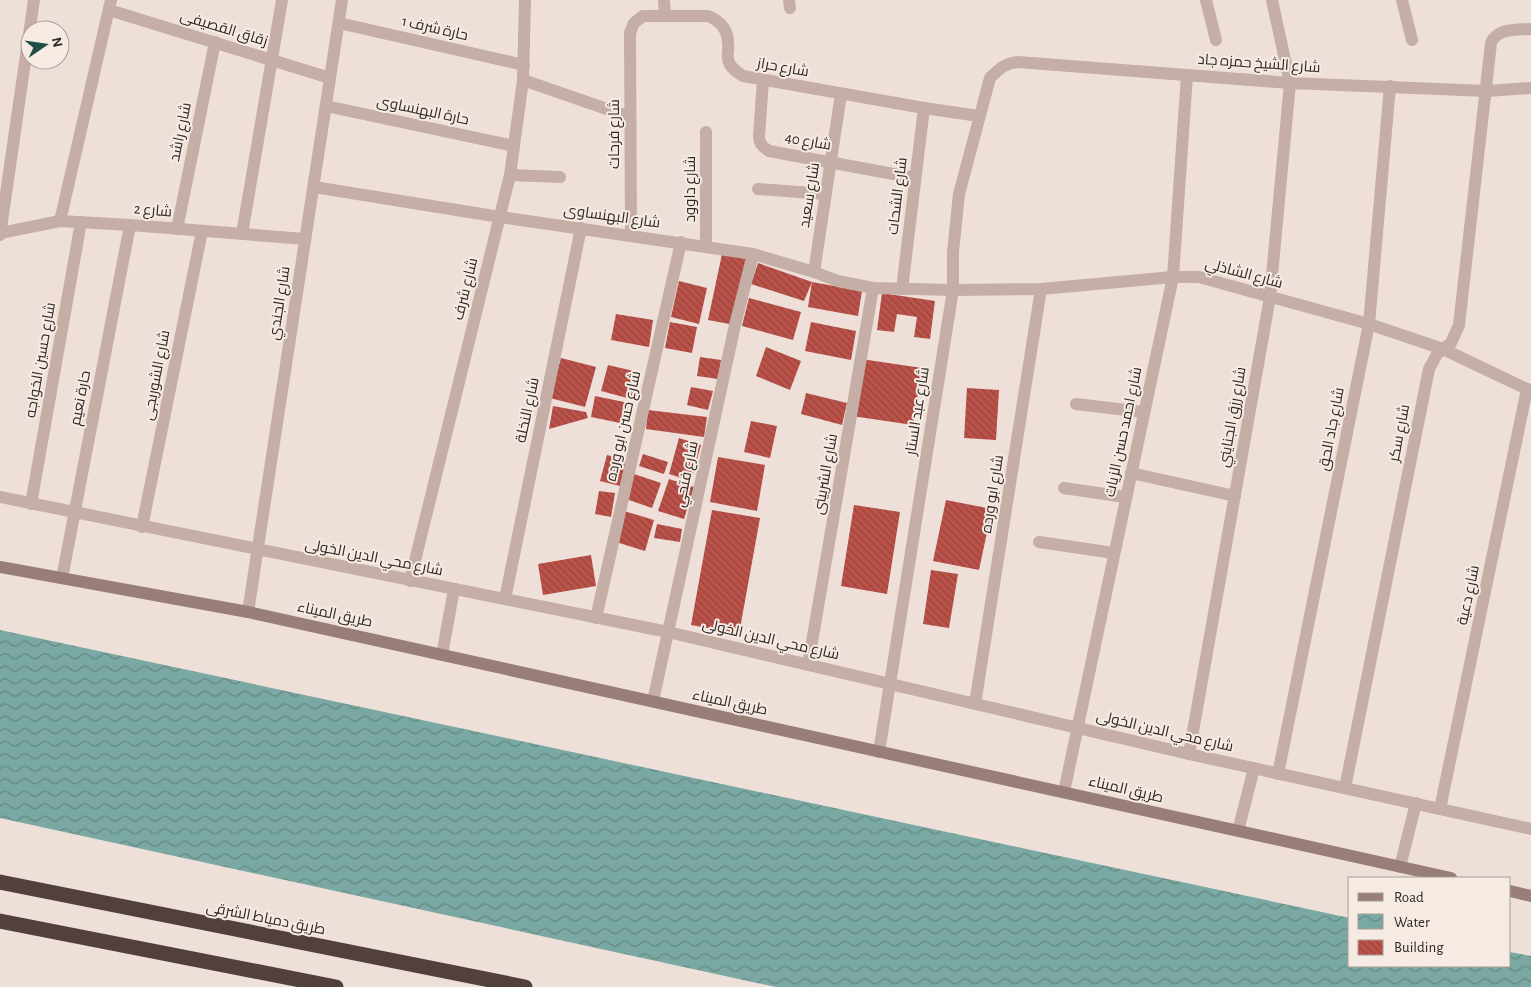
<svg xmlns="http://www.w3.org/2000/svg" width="1531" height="987" font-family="'Alegreya Sans',Cairo,sans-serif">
	<defs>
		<pattern id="water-waves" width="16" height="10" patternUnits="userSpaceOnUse" patternTransform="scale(1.25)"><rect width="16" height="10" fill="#7aa8a2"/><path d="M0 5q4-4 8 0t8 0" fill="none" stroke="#658984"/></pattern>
		<pattern id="building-back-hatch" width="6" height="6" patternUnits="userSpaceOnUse" patternTransform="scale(1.25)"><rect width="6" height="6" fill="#ba524a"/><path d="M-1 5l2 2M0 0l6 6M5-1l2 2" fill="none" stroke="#98443d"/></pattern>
	</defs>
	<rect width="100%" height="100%" fill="#eee0d8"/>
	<path fill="url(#water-waves)" d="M0,630L1350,918V966H1510V952L1531,956V987H776L0,818Z"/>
	<g fill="url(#building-back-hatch)">
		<path d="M722,254L748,259L735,325L708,320Z"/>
		<path d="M758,263L812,282L804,301L751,284Z"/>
		<path d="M679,281L707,288L699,324L671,317Z"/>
		<path d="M812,282L862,291L858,316L808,307Z"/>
		<path d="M882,293L935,301L930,339L914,337L917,317L897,314L894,332L877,330Z"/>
		<path d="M749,298L801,312L793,340L742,326Z"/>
		<path d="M616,314L653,320L649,347L611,340Z"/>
		<path d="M670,322L697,327L692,353L665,348Z"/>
		<path d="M811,322L856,331L851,360L805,351Z"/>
		<path d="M766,347L801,361L790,390L756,376Z"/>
		<path d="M700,357L721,360L718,379L697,376Z"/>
		<path d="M561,358L596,367L585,407L550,398Z"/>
		<path d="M861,359L922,368L913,425L852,416Z"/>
		<path d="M608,365L638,372L631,399L601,391Z"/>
		<path d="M691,387L713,391L708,410L687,405Z"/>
		<path d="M967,388L999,390L996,440L964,438Z"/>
		<path d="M806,393L847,403L842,425L801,414Z"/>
		<path d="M595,396L629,403L625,424L591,417Z"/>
		<path d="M553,406L586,412L588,418L549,429Z"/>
		<path d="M648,410L707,417L704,437L646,429Z"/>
		<path d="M751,421L777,426L770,458L744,452Z"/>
		<path d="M679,438L701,445L691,481L669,474Z"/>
		<path d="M643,454L668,462L664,474L639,466Z"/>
		<path d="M607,455L627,460L620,486L600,481Z"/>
		<path d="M718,457L765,465L757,511L710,502Z"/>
		<path d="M634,474L661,483L652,508L626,499Z"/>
		<path d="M669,479L694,487L684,519L658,511Z"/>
		<path d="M599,491L615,493L611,517L595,514Z"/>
		<path d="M946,500L992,509L979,570L933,561Z"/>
		<path d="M854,505L900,512L887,594L841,586Z"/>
		<path d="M712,510L760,518L739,634L691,625Z"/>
		<path d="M624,511L654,520L645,551L616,542Z"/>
		<path d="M657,524L682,529L680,542L654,538Z"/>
		<path d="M591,555L596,586L543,595L538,564Z"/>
		<path d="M931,570L958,574L949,628L923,624Z"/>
	</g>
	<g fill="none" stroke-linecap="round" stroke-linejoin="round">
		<g stroke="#c4aea5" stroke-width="12">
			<path d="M664,0L665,16"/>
			<path d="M789,0L790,8"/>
			<path d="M1206,0L1216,40"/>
			<path d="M1402,0L1412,40"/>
			<path d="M109,10L330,78"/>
			<path d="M339,23L524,65"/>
			<path d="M523,80L630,117"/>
			<path d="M763,80L759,136C759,143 762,147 769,151L915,178"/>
			<path d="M326,106L514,146"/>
			<path d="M706,132V246"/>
			<path d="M510,175L560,177"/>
			<path d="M314,187L500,217L753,254L814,272L838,281L873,288L953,290L1041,289L1173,277H1199L1369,324L1443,349L1531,391"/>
			<path d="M758,189L825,194"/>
			<path d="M60,221L111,0"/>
			<path d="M177,229L215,42"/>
			<path d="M0,233L60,221L130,225L305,239"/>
			<path d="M242,234L282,0"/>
			<path d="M0,235L34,0"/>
			<path d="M631,235L630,33L634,23L643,16H708C720,21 728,29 728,43C729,48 727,54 728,59C729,67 737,72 743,76L924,108L979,116"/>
			<path d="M814,272L841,94"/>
			<path d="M902,289L924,108"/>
			<path d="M1076,404L1143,412"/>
			<path d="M1131,473L1235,496"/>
			<path d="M1064,488L1125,497"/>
			<path d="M0,497L668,632L1189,754L1531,829"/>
			<path d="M31,504L81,222"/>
			<path d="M142,527L202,231"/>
			<path d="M1039,542L1114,553"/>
			<path d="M62,578L130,225"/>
			<path d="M410,581L510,175L523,80L525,0"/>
			<path d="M505,599L581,228"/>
			<path d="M248,612L342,0"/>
			<path d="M596,618L681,242"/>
			<path d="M442,655L454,589"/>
			<path d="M808,665L873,288"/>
			<path d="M653,701L735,325L753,254"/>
			<path d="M975,704L1041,289"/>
			<path d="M879,752L953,290V252L959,194L990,78C999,69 1005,63 1018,62L1290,83L1487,91L1531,88"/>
			<path d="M1189,754L1270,297L1290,83L1272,0"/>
			<path d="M1278,774L1369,324L1390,86"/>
			<path d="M1345,788L1429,369L1437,354L1451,343L1459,325L1491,43C1497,28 1517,30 1531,29"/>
			<path d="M1064,792L1173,277L1187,75"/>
			<path d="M1440,809L1527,389"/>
			<path d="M1238,831L1254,768"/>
			<path d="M1400,867L1416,803"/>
		</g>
		<g stroke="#987e77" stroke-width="12">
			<path d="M0,567L248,612L1451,878"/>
			<path d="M1510,891L1531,896"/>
		</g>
		<g stroke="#51403d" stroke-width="15">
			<path d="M0,882L525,987"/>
			<path d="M0,921L336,987"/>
		</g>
	</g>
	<g text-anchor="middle" stroke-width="4" stroke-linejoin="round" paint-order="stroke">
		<g font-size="15" fill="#312726" stroke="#f6ebe3">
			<text transform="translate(224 28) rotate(17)" y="5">زقاق القصيفى</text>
			<text transform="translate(435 28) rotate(13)" y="5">حارة شرف 1</text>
			<text transform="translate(1259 63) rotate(4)" y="5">شارع الشيخ حمزه جاد</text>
			<text transform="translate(783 67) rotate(10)" y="5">شارع حراز</text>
			<text transform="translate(423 110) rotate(12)" y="5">حارة البهنساوى</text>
			<text transform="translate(180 132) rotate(-78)" y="5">شارع راشد</text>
			<text transform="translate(614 134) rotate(-90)" y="5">شارع فرحات</text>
			<text transform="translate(808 141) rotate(10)" y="5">شارع 40</text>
			<text transform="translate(690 189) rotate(-90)" y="5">شارع داوود</text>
			<text transform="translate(809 195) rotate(-81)" y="5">شارع سعيد</text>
			<text transform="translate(897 196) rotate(-83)" y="5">شارع الشحات</text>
			<text transform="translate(153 210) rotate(5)" y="5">شارع 2</text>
			<text transform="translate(612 216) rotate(8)" y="5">شارع البهنساوى</text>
			<text transform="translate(1244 273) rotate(15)" y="5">شارع الشاذلي</text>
			<text transform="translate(465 289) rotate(-76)" y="5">شارع شرف</text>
			<text transform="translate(279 303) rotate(-81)" y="5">شارع الجندي</text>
			<text transform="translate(40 360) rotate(-80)" y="5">شارع حسين الخواجه</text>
			<text transform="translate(156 375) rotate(-79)" y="5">شارع الشوربجى</text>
			<text transform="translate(80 398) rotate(-79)" y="5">حارة نعيم</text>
			<text transform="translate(527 410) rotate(-78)" y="5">شارع النخلة</text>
			<text transform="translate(917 411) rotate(-81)" y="5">شارع عبد الستار</text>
			<text transform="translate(1232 417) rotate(-80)" y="5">شارع رزق الجنايني</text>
			<text transform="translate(623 426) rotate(-77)" y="5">شارع حسن ابو ورده</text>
			<text transform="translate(1331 429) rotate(-79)" y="5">شارع جاد الحق</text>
			<text transform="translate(1123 432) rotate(-78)" y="5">شارع احمد حسن الزيات</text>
			<text transform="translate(1399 433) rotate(-79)" y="5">شارع سكر</text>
			<text transform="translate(686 474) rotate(-78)" y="5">شارع فتحي</text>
			<text transform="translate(825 474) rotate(-80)" y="5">شارع الشربينى</text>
			<text transform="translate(992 494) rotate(-81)" y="5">شارع ابو ورده</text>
			<text transform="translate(374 557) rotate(11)" y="5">شارع محي الدين الخولى</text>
			<text transform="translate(1468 595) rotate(-78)" y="5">شارع دعية</text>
			<text transform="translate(335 614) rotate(12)" y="5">طريق الميناء</text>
			<text transform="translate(771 639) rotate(13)" y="5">شارع محي الدين الخولى</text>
			<text transform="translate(730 702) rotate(12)" y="5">طريق الميناء</text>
			<text transform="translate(1165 731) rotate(13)" y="5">شارع محي الدين الخولى</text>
			<text transform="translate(1126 789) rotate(13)" y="5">طريق الميناء</text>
			<text transform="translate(266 918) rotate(11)" y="5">طريق دمياط الشرقى</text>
		</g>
	</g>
	<rect x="1348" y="877" width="162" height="90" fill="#f6ebe3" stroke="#a79d97"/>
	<rect x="1358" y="893" width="25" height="8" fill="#987e77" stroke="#a79d97"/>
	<text x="1394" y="902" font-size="15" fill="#312726">Road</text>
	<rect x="1358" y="914" width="25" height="15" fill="url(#water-waves)" stroke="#a79d97"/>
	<text x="1394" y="927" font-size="15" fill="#312726">Water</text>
	<rect x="1358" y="940" width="25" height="15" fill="url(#building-back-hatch)" stroke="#a79d97"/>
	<text x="1394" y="952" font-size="15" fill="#312726">Building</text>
	<g transform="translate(45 45) rotate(77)"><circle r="24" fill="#f6ebe3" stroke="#a79d97"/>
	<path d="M0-4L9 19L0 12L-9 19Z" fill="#204e4a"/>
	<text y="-8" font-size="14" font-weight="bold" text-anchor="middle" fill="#312726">N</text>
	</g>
</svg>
